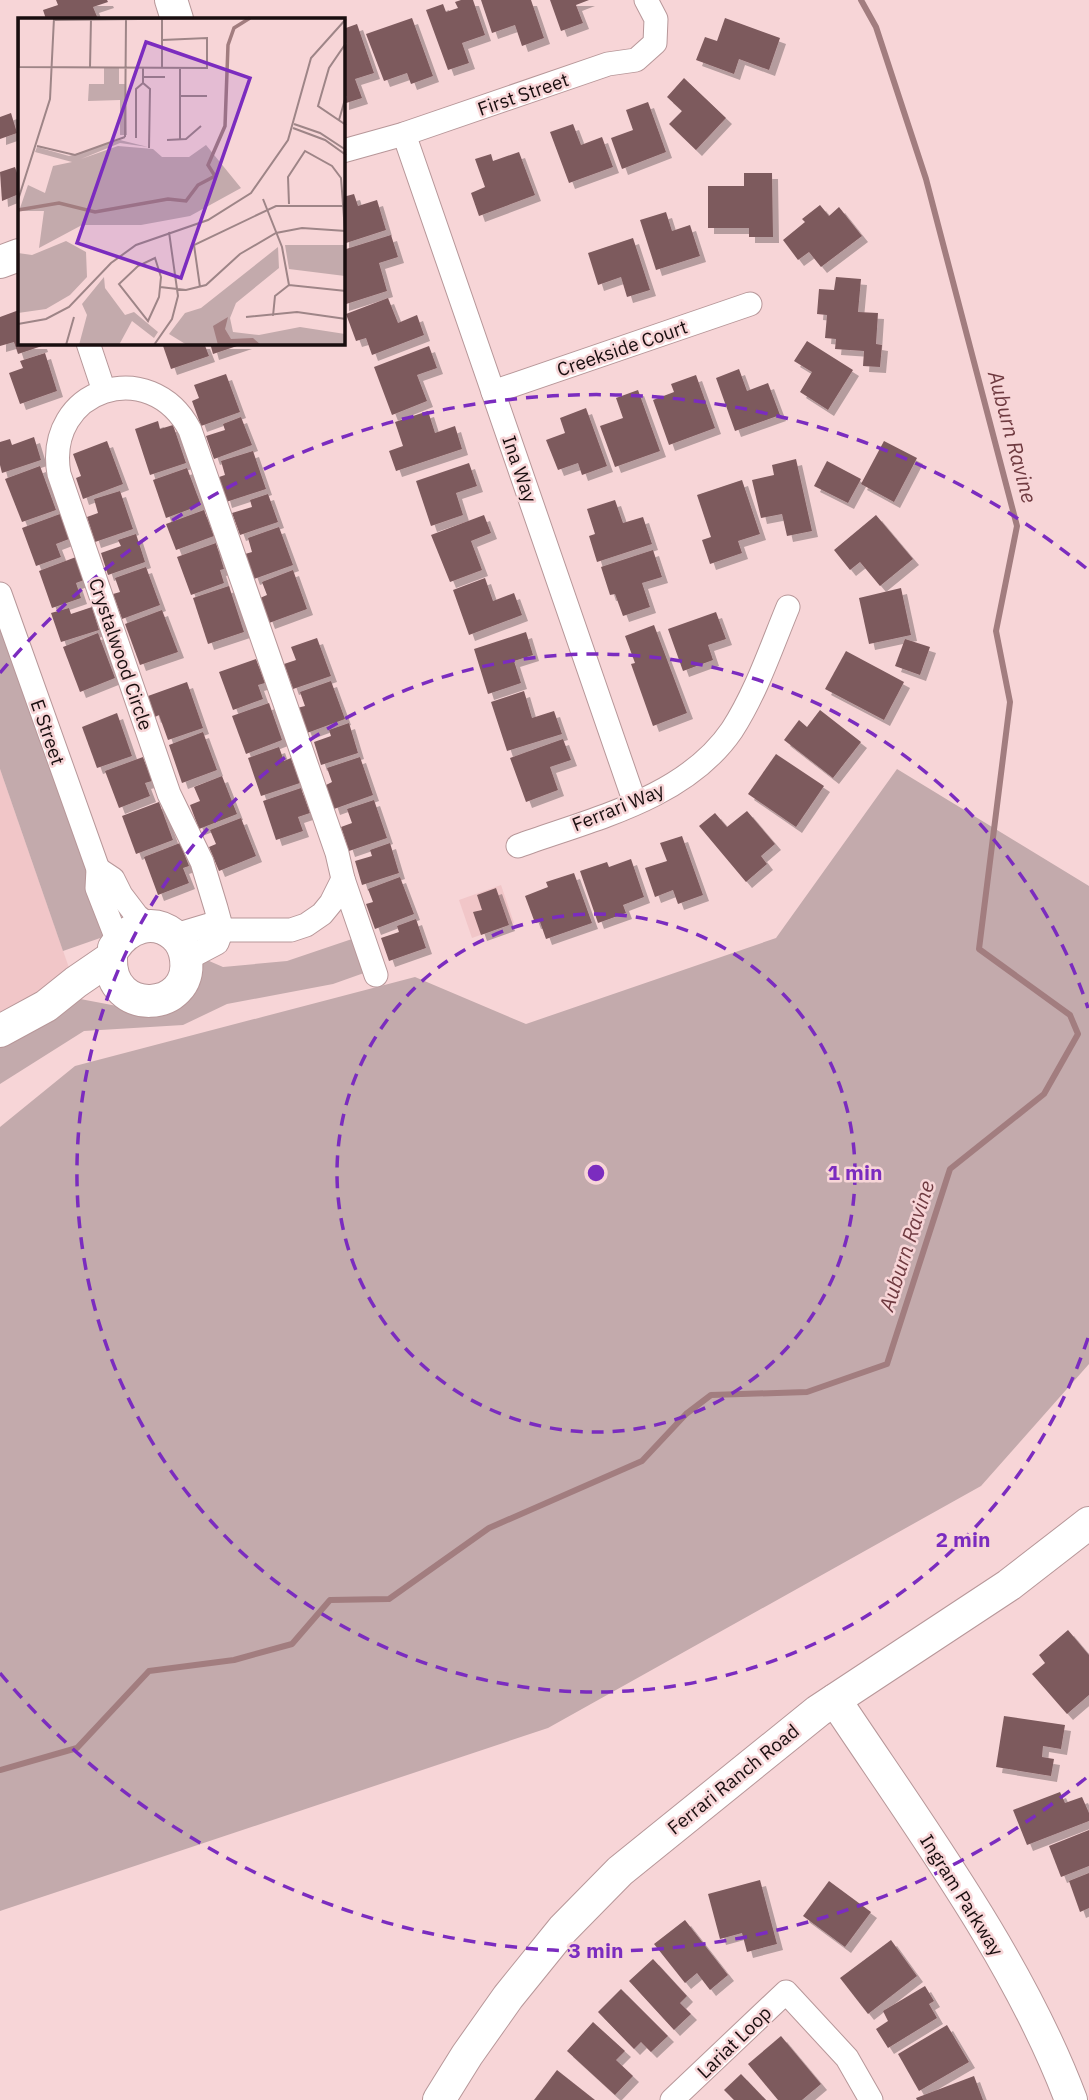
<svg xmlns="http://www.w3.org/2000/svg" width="1089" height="2100" font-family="'IBM Plex Sans',sans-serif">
	<defs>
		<filter id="shadow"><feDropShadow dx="6" dy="6" stdDeviation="0" flood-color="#0004"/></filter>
	</defs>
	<rect width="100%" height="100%" fill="#f7d5d7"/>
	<g fill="#f1c6c8">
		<path d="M0,769L76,988L0,1025Z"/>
		<path d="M501,885L514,923L472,938L459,900Z"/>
	</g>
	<g fill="#c3aaac">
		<path d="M0,605L123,930L63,951L0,769Z"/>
		<path d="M897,769L1089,886V1364L981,1486L548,1728L0,1911V1127L75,1066L415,977L526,1024L776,938Z"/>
		<path d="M352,939L364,973L333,984L227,1004L183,1025L84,1031L0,1084V1037L75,998L138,1010L200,957L223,967L287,961Z"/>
	</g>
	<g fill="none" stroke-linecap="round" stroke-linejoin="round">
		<path stroke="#a27d7f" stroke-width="6" d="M0,1770L77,1748L149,1671L234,1660L292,1644L330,1600L389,1599L489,1528L642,1461L686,1414L711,1395L807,1392L887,1364L950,1169L1044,1094L1078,1034L1070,1015L979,949L1010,702L996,631L1017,526L926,179L876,27L861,0"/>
	</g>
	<g fill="#7d5a5d" filter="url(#shadow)">
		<path d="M56,0H107L108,2L93,7L98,19H46L43,10L58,5Z"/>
		<path d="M461,0H473L485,35L462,43L469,63L448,70L426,10L443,4L446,12L458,8L455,2Z"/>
		<path d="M481,0H531L544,38L522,46L515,25L492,33Z"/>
		<path d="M550,0H589L576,5L583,23L561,31Z"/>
		<path d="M412,18L433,76L411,84L407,73L384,81L366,34Z"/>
		<path d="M725,18L780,38L769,70L739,59L734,74L696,60L705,37L717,41Z"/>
		<path d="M357,24L374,73L355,79L362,98L343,104V29Z"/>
		<path d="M684,78L726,118L696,150L669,124L682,111L667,97Z"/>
		<path d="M648,102L666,152L622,169L611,138L633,130L626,110Z"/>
		<path d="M11,113L17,133L0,139V117Z"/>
		<path d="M573,124L581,145L602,137L613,167L569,183L550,132Z"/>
		<path d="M519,152L535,195L479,216L471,193L485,187L475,159L491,154L493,161Z"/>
		<path d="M15,167L19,179V194L2,201L0,172Z"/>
		<path d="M744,173H772L773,237H749V228H708V186H744Z"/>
		<path d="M354,194L358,206L377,200L386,230L343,244V197Z"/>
		<path d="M820,205L829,216L839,207L862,236L821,267L809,252L798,260L783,240L805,222L802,219Z"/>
		<path d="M666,212L672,231L690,225L700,256L656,270L640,220Z"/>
		<path d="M391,235L398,257L379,263L387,291L343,305V250Z"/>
		<path d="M633,238L650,290L627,297L621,277L598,285L588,253Z"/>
		<path d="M836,277L861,279L858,312L878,313L876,344L882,345L880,367L863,366L864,351L835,349L836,339L825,338L827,315L817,314L819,289L834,290Z"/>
		<path d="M388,298L398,323L417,315L424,335L372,355L366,338L356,341L346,314Z"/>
		<path d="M19,310V343H41L42,346L18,354L14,342L0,346V317Z"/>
		<path d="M807,341L853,370L828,410L800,392L812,372L794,361Z"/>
		<path d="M162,343H204L209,356L171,369Z"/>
		<path d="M210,343H246L213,354Z"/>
		<path d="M429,346L437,368L417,375L427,401L392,415L374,367Z"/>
		<path d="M45,353L57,391L20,404L9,373L23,368L20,361Z"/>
		<path d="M739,369L747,391L768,383L780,415L735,431L716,378Z"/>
		<path d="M226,374L240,412L201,426L192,401L199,398L194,385Z"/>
		<path d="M696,375L715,428L669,445L653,400L674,392L671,384Z"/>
		<path d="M638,390L660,451L615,467L600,426L623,418L616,398Z"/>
		<path d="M586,408L607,466L582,475L578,463L558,470L546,440L565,433L560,418Z"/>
		<path d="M428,411L435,433L455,426L462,449L396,471L389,451L403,446L395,422Z"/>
		<path d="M241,417L252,445L214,459L206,436L225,430L223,424Z"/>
		<path d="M158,421L160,429L173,425L186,463L150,475L135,429Z"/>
		<path d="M34,437L41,460L2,473L0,465V442L10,439L12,445Z"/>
		<path d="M107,441L123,484L83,499L76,478L81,476L73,454Z"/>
		<path d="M884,441L917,458L894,502L861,484Z"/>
		<path d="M253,451L266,489L226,502L219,477L225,475L221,461Z"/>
		<path d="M796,459L812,531L787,536L782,514L761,518L752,480L774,475L772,465Z"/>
		<path d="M827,461L861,479L848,503L814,486Z"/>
		<path d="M469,463L477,486L456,493L463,515L431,526L416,481Z"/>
		<path d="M40,466L56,510L22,522L5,479Z"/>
		<path d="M187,468L201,505L166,518L153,480Z"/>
		<path d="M742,480L760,534L738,541L742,553L710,564L702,540L711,537L697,495Z"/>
		<path d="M120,491L133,529L95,542L87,517L98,513L94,499Z"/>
		<path d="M268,494L278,522L240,535L232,513L252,507L250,500Z"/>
		<path d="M615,500L623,523L643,517L652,544L597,562L589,536L595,534L587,509Z"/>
		<path d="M204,510L214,536L176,550L166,524Z"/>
		<path d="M60,514L69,539L56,544L61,557L36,566L22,528Z"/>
		<path d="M484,515L491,533L471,541L482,570L450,582L431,535Z"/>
		<path d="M876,515L913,559L880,586L860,562L850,570L834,550Z"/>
		<path d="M279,527L293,565L254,579L245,554L252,552L248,538Z"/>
		<path d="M136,534L145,562L108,575L101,553L121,546L118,540Z"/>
		<path d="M216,543L224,569L220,570L224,583L191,595L177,557Z"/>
		<path d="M653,550L662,577L642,583L650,607L623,616L615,594L610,595L601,567Z"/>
		<path d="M76,557L84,580L76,583L81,598L52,608L39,571Z"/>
		<path d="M146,567L160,605L122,619L113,594L120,592L115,578Z"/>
		<path d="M293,570L307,609L269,623L260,598L267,595L262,582Z"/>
		<path d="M485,578L493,601L514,593L522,615L469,635L453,590Z"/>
		<path d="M229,586L244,632L208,644L193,598Z"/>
		<path d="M901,588L911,635L869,644L859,598Z"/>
		<path d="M92,607L99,630L61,642L51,613L69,608L71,614Z"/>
		<path d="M162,610L178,652L140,665L125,624Z"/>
		<path d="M716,612L726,639L708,645L713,660L683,671L668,629Z"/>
		<path d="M654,625L687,713L653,726L631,664L635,663L625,636Z"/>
		<path d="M526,632L533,655L514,661L521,683L488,694L474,649Z"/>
		<path d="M98,633L115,678L80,692L63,647Z"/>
		<path d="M317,638L331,676L293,689L284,664L296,660L291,647Z"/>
		<path d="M905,639L930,647L920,675L895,666Z"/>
		<path d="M846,651L904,682L884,720L825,689Z"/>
		<path d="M256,659L265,683L258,685L263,699L233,710L219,672Z"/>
		<path d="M331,681L345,719L307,733L297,708L305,706L300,692Z"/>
		<path d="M187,682L203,728L168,740L159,715L155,717L148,696Z"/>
		<path d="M524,691L532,718L554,711L562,734L507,751L491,702Z"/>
		<path d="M269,703L282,740L246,754L232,716Z"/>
		<path d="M820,710L861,742L833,778L784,740L799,720L807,727Z"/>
		<path d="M117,713L132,756L97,768L82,727Z"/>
		<path d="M349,723L358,753L321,765L314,742L331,736L329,730Z"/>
		<path d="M203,732L217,770L182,783L169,745Z"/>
		<path d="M563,739L571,760L550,767L558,790L526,802L510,758Z"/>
		<path d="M279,747L284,761L291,758L300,783L261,796L248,758Z"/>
		<path d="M776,754L824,786L796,827L748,794Z"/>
		<path d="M143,757L152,781L145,783L150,796L119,808L105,771Z"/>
		<path d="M360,757L373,795L334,809L326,785L332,782L327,768Z"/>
		<path d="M222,776L237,814L199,829L190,805L200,801L194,787Z"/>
		<path d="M301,788L310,813L298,817L303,831L276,840L263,801Z"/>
		<path d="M374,800L387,838L349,851L341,827L352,823L347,809Z"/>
		<path d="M159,802L173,840L136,854L122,816Z"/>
		<path d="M747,811L775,844L761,856L767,864L746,882L699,826L715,813L727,827Z"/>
		<path d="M241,818L256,856L219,871L209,847L216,844L210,830Z"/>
		<path d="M682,836L703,895L678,904L673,890L655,897L645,868L667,861L660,843Z"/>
		<path d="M180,843L189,866L183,868L189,883L158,895L144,857Z"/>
		<path d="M390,843L399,873L362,885L355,861L372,856L370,850Z"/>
		<path d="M631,859L644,897L623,905L626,913L598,923L580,871L607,862L609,867Z"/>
		<path d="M574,873L592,923L546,939L540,922L535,923L525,896L548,887L546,882Z"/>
		<path d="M400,877L414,914L375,929L366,904L373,902L368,889Z"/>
		<path d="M496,888L509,925L481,935L473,912L482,910L477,895Z"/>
		<path d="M416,919L426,948L389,961L381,938L399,932L397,926Z"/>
		<path d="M1068,1630L1089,1655V1695L1067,1714L1032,1674L1045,1663L1039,1655Z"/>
		<path d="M1004,1716L1065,1725L1061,1749L1043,1746L1042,1757L1054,1759L1051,1776L996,1767Z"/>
		<path d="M1060,1792L1065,1803L1082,1797L1089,1813V1821L1027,1845L1013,1810Z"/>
		<path d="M1089,1830V1866L1061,1877L1049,1846Z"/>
		<path d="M1089,1873V1908L1080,1912L1069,1881Z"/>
		<path d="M760,1880L777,1944L747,1952L742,1933L720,1939L708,1894Z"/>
		<path d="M829,1881L871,1912L845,1947L803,1916Z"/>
		<path d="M685,1920L728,1975L710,1990L697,1973L685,1983L654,1944Z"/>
		<path d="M891,1940L917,1976L868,2014L840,1978Z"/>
		<path d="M653,1959L687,1996L680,2003L691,2014L674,2030L629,1981Z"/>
		<path d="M925,1986L934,2001L929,2004L937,2018L888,2048L876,2029L888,2021L883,2011Z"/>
		<path d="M621,1989L668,2036L651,2052L641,2042L634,2049L598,2012Z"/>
		<path d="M593,2022L625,2051L616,2060L633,2076L615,2095L567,2051Z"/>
		<path d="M947,2025L969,2062L919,2091L898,2054Z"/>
		<path d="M781,2036L821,2084L802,2100H778L748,2064Z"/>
		<path d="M557,2070L595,2100H534Z"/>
		<path d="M741,2074L766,2100H734L724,2090Z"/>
		<path d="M974,2076L983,2100H917L916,2098Z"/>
	</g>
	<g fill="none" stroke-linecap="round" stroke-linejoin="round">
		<g stroke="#b79799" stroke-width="25">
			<g id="street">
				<path d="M404,134L635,803"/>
				<path d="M343,151L404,134L608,64L636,60L655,43L656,19L646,0"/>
				<path d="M88,343L104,391"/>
				<path d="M493,392L750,304"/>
				<path d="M0,594L98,869L97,888L115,934L112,956"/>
				<path d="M518,846C592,819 685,799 732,730C756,693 771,648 788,607"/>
				<path d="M98,869L113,879L121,895L137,916L150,926"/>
				<path d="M172,934H179L209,925L222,930H291L306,925L322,914L331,903L343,879"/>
				<path d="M187,962L196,954L217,943L222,930L216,908L202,862L169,794L59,474C44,389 150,354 190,430L337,853L343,879L376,975"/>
				<path d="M672,2100L786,1992L847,2058L871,2100"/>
			</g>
		</g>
		<g stroke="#b79799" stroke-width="34">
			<g id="secondary">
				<path d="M171,0L177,19"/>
				<path d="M0,262L19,255"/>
				<path d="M111,958C109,1018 193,1012 186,959C185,950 181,941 174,935C153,918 128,927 114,948"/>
				<path d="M0,1031L46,1006L76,982L111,958"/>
				<path d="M835,1700C918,1825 1018,1959 1071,2100"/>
				<path d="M439,2100L467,2055L508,1997L563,1929L620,1871L818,1711L1009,1585L1089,1523"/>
			</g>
		</g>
		<use href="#street" stroke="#fff" stroke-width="23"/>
		<use href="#secondary" stroke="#fff" stroke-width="32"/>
	</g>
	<g fill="none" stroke="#7b2cbf" stroke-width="3.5" stroke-dasharray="12 9">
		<circle cx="596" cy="1173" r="259"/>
		<path d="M1088 1338A519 519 0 1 1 1088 1008"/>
		<path d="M1086 1778A778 778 0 0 1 0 1673M0 673A778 778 0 0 1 1086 568"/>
	</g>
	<g text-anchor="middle" stroke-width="5" stroke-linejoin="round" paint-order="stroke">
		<g font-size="19" fill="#190e0f" stroke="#f7d5d7">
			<text transform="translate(523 94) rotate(-19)" y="7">First Street</text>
			<text transform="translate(622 348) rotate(-19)" y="7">Creekside Court</text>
			<text transform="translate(520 469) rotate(71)" y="7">Ina Way</text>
			<text transform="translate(121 654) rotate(71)" y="7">Crystalwood Circle</text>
			<text transform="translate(48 732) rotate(71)" y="7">E Street</text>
			<text transform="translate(618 807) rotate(-22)" y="7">Ferrari Way</text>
			<text transform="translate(733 1779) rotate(-39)" y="7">Ferrari Ranch Road</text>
			<text transform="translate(962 1895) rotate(58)" y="7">Ingram Parkway</text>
			<text transform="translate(734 2042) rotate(-44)" y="7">Lariat Loop</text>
		</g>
		<g font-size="21" font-style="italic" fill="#6f3a40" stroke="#f7d5d7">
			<text transform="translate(1012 437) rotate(75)" y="7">Auburn Ravine</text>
			<text transform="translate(907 1246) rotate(-72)" y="7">Auburn Ravine</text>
		</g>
	</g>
	<g transform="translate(18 18)">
		<rect width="327" height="327" fill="#f7d5d7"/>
		<path d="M86,50H101V66H108L109,117H102V82L70,83L71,66H86ZM102,122L130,129L102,125L63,141L100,128L135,131L144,139H171L188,127L223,170L172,198L123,207H64L21,230L26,193H1L10,167L27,175L35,148L54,144L17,134L19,129L51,138ZM48,223L68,234L69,259L52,277L28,291L0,295V235L14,237ZM267,227H327V258L271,251ZM260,229L261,250L218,285L212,300L215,314L241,317L282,309L327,316V327H169L151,316L167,295L183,290ZM86,259L87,270L107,297L116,294L140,314L136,320L114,303L101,327H61L69,297L64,286Z" fill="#c3aaac"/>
		<path d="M210,299L207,311L213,321L235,320L243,327H200L195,308Z" fill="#a27d7f"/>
		<path fill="none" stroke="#a27d7f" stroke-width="3.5" d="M0,192L41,185L77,194L150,181L168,183L180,167L197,158L190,147L207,108L210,27L216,10L232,0"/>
		<path fill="none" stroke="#9e8587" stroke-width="2" d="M1,0V49M36,2L206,0M328,25L311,50L300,88L328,107M0,49L189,50V20L144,22M72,49L73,1M125,49V65L132,71L131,130M144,49V1M162,50V122M125,59H147M162,78H189M321,102L328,78M276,106L302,115L328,132M275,110L307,122L328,137M107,119L108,2M118,120V71L125,65M149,122L168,121L183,108M19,128L57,137L107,119M245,181L264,229L271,267M0,182L32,81L36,0M271,186L270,159L287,133L314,148L323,160L327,213M137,240L143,259L141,279L130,303L101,266L120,248ZM142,269L168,272L188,267L222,236L258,215L284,210L328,213M182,269L176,227L258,188H328M255,298L257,278L271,267L328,273M228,299L279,294L328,301M0,306L28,301L51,289L93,245L118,227L190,202L233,175L270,122L293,40L328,1M48,327L56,299M136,327L154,301L160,278L151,214"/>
		<path fill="#7b2cbf" fill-opacity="0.15" stroke="#7b2cbf" stroke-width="3.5" d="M128,24L232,60L163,260L59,225Z"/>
		<rect width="327" height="327" fill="none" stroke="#190e0f" stroke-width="3.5"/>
	</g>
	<circle cx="596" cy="1173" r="10" fill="#7b2cbf" stroke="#f7d5d7" stroke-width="3.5"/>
	<g font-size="21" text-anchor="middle" font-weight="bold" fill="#7b2cbf" stroke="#f7d5d7" stroke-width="5" stroke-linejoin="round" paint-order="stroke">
		<text x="855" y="1180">1 min</text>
		<text x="963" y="1547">2 min</text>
		<text x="596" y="1958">3 min</text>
	</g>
</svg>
